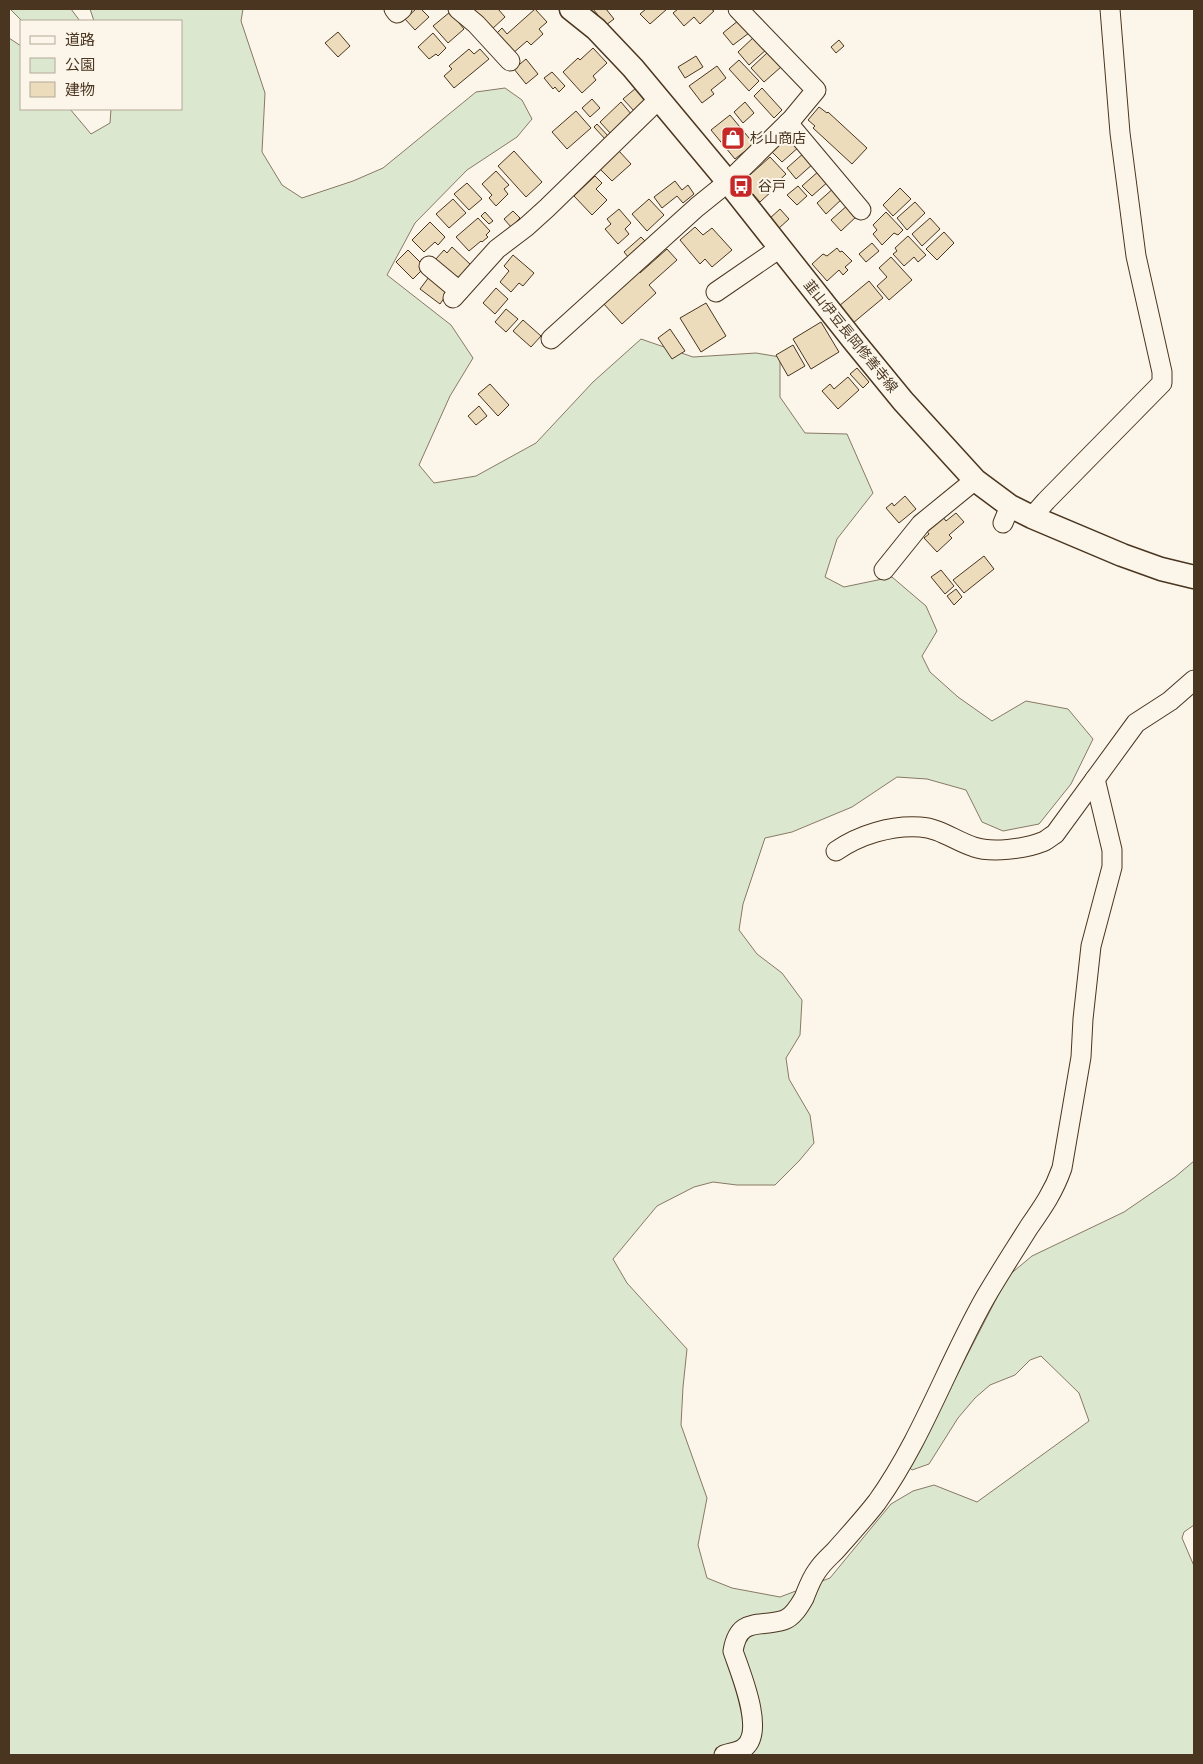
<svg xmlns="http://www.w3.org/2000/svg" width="1203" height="1764" font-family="Mulish,'Noto Sans JP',sans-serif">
	<rect width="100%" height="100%" fill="#fbf6e9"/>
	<g fill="#dce7d0" stroke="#887966">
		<path d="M10,9H71L80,21H22Z"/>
		<path d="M90,9H243L241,21L265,93L262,152L282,185L302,198L353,181L383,168L476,92L505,88L522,100L532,119L517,137L467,170L415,223L387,275L451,325L473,358L450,396L419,465L434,483L476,476L536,443L593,382L641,339L693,357L756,353L780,357V397L805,433L847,434L873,493L837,539L825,577L844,587L892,577L926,606L937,631L922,656L930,672L958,697L992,721L1026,701L1068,709L1093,739L1071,784L1039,824L1003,831L982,822L966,790L927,779L897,777L852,807L792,832L765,838L743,904L739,930L757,954L782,973L802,1000L800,1035L786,1058L789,1079L810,1115L814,1143L799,1161L775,1185H737L713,1182L694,1187L657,1206L613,1259L627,1283L687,1349L683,1387L681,1425L707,1498L698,1545L707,1578L732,1588L780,1597L830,1578L891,1504L913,1491L934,1485L977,1502L1089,1421L1079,1393L1041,1356L1030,1360L1015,1375L990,1385L975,1398L958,1418L929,1464L912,1470L907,1465L928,1431L1008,1276L1032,1256L1124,1212L1175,1177L1194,1161V1525L1184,1532L1182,1538L1194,1566V1755H9V38L21,46V109H70L91,134L110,123L111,109H181V21H94Z"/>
	</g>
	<g fill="#ecdcbc" stroke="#4a3520">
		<path d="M416,9H421L429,17L415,30L405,19Z"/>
		<path d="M473,9H498L505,17L491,30Z"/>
		<path d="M535,9L547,22L539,29L543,34L531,45L527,41L512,54L495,35L502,28L507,34Z"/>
		<path d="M593,9H606L614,19L606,25Z"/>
		<path d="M646,9H667L650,24L640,14Z"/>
		<path d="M678,9H711L714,11L700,24L694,17L684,26L673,13Z"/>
		<path d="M450,12L464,29L448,43L433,26Z"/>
		<path d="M739,20L749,33L733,45L723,33Z"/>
		<path d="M338,32L350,46L338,57L325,43Z"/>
		<path d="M433,33L446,48L438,56L436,54L429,59L418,47Z"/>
		<path d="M755,36L767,49L749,65L738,52Z"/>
		<path d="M839,40L844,46L836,53L831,47Z"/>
		<path d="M593,48L607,63L593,76L596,80L582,93L563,72L578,58L580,60Z"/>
		<path d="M469,49L474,54L480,49L489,59L454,88L444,76L452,69L449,66Z"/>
		<path d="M768,52L781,67L764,82L751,68Z"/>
		<path d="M696,56L703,67L685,78L678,67Z"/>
		<path d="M526,59L538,74L526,84L514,69Z"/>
		<path d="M739,60L759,81L749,91L729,69Z"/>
		<path d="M717,66L726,78L711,90L714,94L702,103L689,86Z"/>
		<path d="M552,72L565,86L559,92L555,87L553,89L544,78Z"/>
		<path d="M636,88L648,100L635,112L623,99Z"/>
		<path d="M762,88L782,110L774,118L754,96Z"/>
		<path d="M592,99L600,108L590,117L582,108Z"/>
		<path d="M621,102L632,115L611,134L600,122Z"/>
		<path d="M745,102L754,113L743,123L734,112Z"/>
		<path d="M819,107L827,113L828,112L867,148L852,164L813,128L815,126L808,120Z"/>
		<path d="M576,111L591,128L567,149L552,132Z"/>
		<path d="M730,115L754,144L735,159L711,130Z"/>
		<path d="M597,124L609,137L606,140L594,127Z"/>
		<path d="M790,136L800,146L782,162L772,152Z"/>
		<path d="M514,151L542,182L526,197L498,166Z"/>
		<path d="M619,151L631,164L612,181L600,169Z"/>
		<path d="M805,152L814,163L796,179L787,168Z"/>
		<path d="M770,157L786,174L771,188L773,190L760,202L742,182Z"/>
		<path d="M820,170L830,180L812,196L802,186Z"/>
		<path d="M496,171L509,185L504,189L508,194L496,206L489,198L492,195L482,184Z"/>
		<path d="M595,176L602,183L596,189L607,200L592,215L574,196Z"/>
		<path d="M675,181L682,190L688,185L694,194L683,203L677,196L662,208L654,197Z"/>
		<path d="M467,183L482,199L469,210L454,194Z"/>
		<path d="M798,186L807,196L797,205L787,195Z"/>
		<path d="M835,187L844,197L826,214L817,203Z"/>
		<path d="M900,188L911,199L893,216L883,205Z"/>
		<path d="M453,199L466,213L449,228L436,214Z"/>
		<path d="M649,199L664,215L647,231L632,214Z"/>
		<path d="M915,202L925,213L907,230L897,218Z"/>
		<path d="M849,204L858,215L841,231L831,220Z"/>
		<path d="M619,209L631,223L625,229L629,234L618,244L605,229L611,224L607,219Z"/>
		<path d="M780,209L789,219L778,229L769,219Z"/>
		<path d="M513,211L520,218L511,227L504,219Z"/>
		<path d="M485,212L493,221L489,224L481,216Z"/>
		<path d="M886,212L903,230L898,235L894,233L882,245L873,234L877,230L873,225Z"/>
		<path d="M478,218L490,231L486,235L488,237L482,242L481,241L469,251L456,237Z"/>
		<path d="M930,218L940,229L922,246L912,234Z"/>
		<path d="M430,222L445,237L438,245L435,242L424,252L412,240Z"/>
		<path d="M695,227L703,235L712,228L732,250L712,267L705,259L700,264L680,240Z"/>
		<path d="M944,232L954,243L937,260L926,249Z"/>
		<path d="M908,236L926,255L918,262L914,257L904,266L893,254L897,251L895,248Z"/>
		<path d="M641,237L646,242L629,258L624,252Z"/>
		<path d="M872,243L879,251L866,262L859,254Z"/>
		<path d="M452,247L471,265L456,280L435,260L444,250L447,253Z"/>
		<path d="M837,248L840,252L842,251L852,261L845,267L848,270L843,275L839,270L827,281L812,264L823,254L827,256Z"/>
		<path d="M667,249L677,260L649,285L656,293L622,324L603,303L638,271L640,273Z"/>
		<path d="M408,250L425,267L413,279L396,262Z"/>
		<path d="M513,255L534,273L523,286L519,283L511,292L500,282L509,271L504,266Z"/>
		<path d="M891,257L912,280L889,300L877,286L887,277L879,268Z"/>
		<path d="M429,277L449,291L440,304L420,289Z"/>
		<path d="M869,281L883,298L853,323L839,306Z"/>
		<path d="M496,288L508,299L495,314L483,303Z"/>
		<path d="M706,303L726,336L701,352L680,318Z"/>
		<path d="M506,309L518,319L506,332L495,322Z"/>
		<path d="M523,320L541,336L531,347L513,331Z"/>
		<path d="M821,322L839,352L811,369L793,339Z"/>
		<path d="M670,329L685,351L672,359L658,338Z"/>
		<path d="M793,345L805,366L788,376L776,355Z"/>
		<path d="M857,368L869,382L863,388L850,374Z"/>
		<path d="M848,377L859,390L838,409L822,391L830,384L834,389Z"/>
		<path d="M490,384L509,405L498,416L478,394Z"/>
		<path d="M479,406L487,416L476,425L468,416Z"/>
		<path d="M905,496L916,509L899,523L886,508L892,503L894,506Z"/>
		<path d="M956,513L964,522L949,535L952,538L937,552L924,538L929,534L926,530L942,516L946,521Z"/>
		<path d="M984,556L994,569L964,593L953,580Z"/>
		<path d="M941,570L954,586L945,594L931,577Z"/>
		<path d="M956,589L962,597L954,605L947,596Z"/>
	</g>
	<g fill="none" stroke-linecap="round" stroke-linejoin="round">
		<g stroke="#4a3520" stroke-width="21">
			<g id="minor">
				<path d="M394,9L397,13L402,9"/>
				<path d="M458,9L476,24L510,61"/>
				<path d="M788,123L861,210"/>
				<path d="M429,266L459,291"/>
				<path d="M716,292L780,248"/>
				<path d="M453,298L497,249L526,227L547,208L659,99"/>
				<path d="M551,339L697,207L728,182L792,119L816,90L738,9"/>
				<path d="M1032,517L1046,501L1162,383V372L1136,256L1120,133L1110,9"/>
				<path d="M1003,523L1010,506"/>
				<path d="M884,570L921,524L975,480"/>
				<path d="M836,851C859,835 891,825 920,827C940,828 955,841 974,847C991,853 1025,849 1042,842C1046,841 1051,836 1055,834L1136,723L1170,701L1194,680"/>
				<path d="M724,1755C731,1752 739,1753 745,1747C765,1730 740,1672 733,1651C739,1616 759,1628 784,1620C793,1617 800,1605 804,1598C808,1588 811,1579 817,1571C822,1563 829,1557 835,1551C849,1535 864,1519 877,1502C922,1439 947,1365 985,1298C999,1274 1014,1251 1029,1227C1043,1207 1054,1191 1062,1168L1081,1057L1083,1019L1091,946L1112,867V850L1095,779"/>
			</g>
		</g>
		<g stroke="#4a3520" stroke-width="25">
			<path id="major" d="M571,9L596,29L633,68L728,182L853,340L903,401L975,480L1010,506L1032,517L1122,555L1161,569L1194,577"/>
		</g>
		<use href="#minor" stroke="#fbf6e9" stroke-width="19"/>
		<use href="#major" stroke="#fbf6e9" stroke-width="22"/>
	</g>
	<defs>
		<g id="shop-square" transform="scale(1.25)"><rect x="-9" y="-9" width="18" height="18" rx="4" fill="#c62828" stroke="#fbf6e9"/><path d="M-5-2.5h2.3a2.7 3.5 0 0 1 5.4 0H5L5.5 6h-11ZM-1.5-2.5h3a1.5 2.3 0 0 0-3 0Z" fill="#fff"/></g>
		<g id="bus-square" transform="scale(1.25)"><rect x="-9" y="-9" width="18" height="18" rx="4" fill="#c62828" stroke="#fbf6e9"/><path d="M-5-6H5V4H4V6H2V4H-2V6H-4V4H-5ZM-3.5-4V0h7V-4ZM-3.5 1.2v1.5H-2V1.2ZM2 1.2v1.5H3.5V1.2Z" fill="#fff"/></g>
	</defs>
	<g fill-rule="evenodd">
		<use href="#shop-square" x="733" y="138"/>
		<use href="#bus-square" x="741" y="186"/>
	</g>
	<g text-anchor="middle" stroke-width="4" stroke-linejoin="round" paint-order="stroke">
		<g font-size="14" fill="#4a3520" stroke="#fbf6e9" text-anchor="start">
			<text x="750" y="143">杉山商店</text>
			<text x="758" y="191">谷戸</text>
		</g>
		<g font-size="14" fill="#4a3520" stroke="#fbf6e9">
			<text transform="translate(851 336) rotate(51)" y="5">韮山伊豆長岡修善寺線</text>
		</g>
	</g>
	<rect width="1203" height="1764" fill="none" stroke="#4a3520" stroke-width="20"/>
	<rect x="20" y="20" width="162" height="90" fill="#fbf6e9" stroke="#b4a999"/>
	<rect x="30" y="36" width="25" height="8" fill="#fbf6e9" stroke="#b4a999"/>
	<text x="65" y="45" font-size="15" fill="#4a3520">道路</text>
	<rect x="30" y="58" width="25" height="15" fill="#dce7d0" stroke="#b4a999"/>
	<text x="65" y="70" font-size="15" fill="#4a3520">公園</text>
	<rect x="30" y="82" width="25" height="15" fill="#ecdcbc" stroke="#b4a999"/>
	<text x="65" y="95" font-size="15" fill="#4a3520">建物</text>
</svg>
